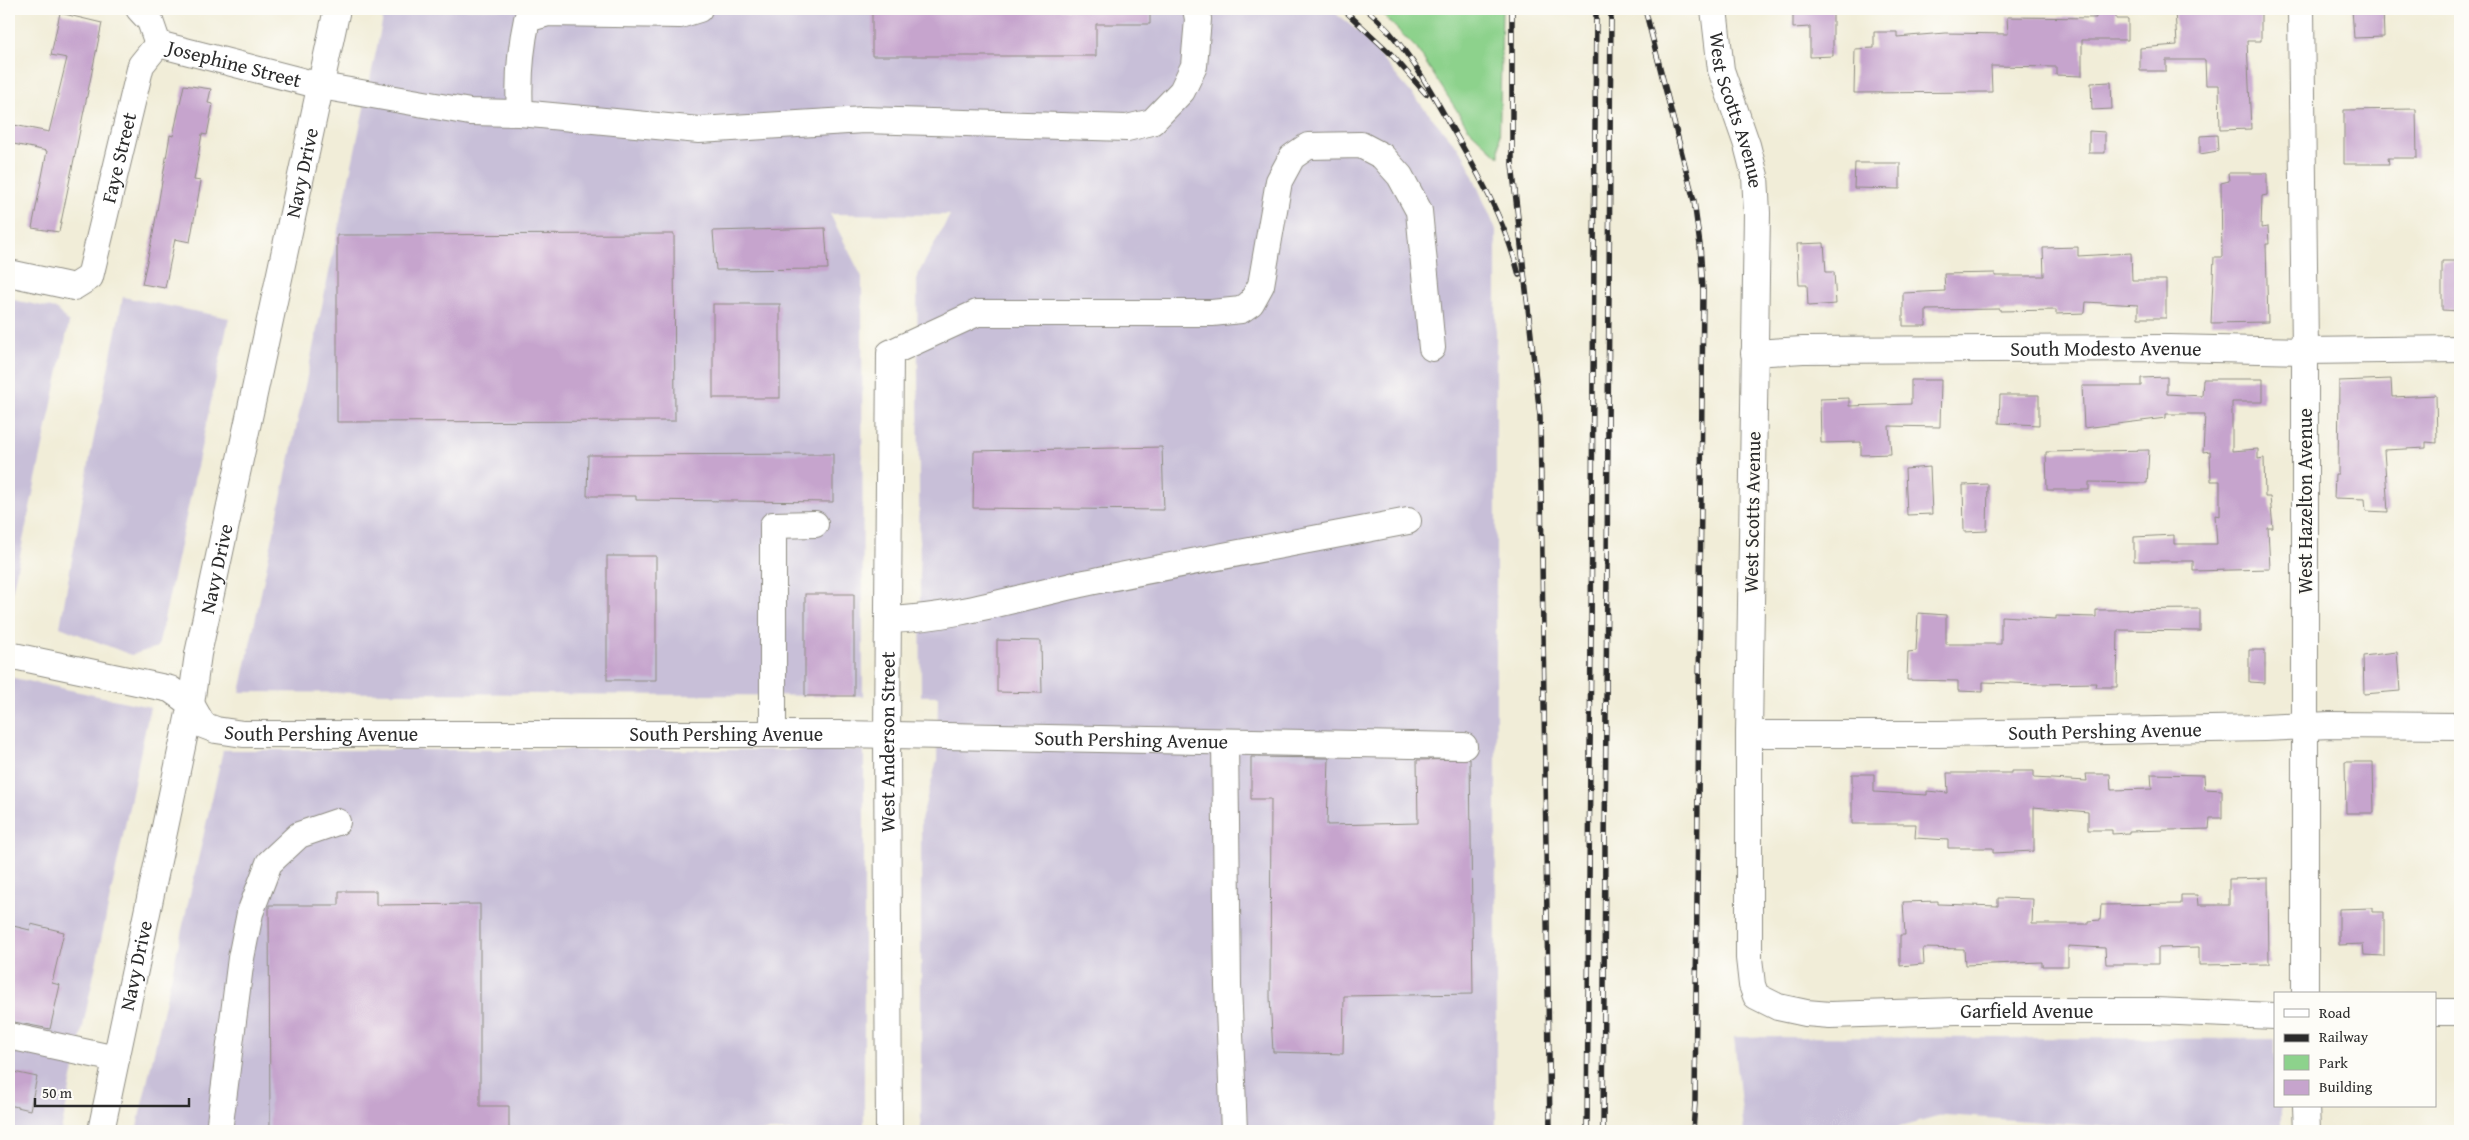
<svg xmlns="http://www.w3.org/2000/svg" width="2469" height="1140" font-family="'Gentium Book Plus',serif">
	<rect width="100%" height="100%" fill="#fdfcf7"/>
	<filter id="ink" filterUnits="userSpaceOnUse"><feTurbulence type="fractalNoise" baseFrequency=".02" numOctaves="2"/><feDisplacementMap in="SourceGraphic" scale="10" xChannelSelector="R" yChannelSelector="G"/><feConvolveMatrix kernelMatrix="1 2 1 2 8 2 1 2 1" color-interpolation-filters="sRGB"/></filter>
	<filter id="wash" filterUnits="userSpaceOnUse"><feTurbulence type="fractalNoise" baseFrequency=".0096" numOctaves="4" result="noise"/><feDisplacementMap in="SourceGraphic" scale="20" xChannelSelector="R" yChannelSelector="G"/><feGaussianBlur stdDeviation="1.12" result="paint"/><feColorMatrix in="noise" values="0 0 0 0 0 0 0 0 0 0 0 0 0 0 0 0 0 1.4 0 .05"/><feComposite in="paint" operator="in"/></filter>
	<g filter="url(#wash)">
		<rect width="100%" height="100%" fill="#f1edd8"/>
		<g fill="#c8bfd8">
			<path d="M385,9H1330L1359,32L1464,155L1496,230V1131H921V820L937,761L938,696H921L917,276L950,215L830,214L862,277L863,696L240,692Z"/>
			<path d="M123,297L229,318L158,647L131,655L60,627L91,452Z"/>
			<path d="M9,299L56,309L69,323L9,607Z"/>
			<path d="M9,677L150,707L61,1131H9Z"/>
			<path d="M223,750H864V1131H136Z"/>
			<path d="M1734,1037L2275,1039V1106H2282V1131H2167L1945,1115L1885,1131H1744Z"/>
		</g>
		<path fill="#8dd28c" stroke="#5c7e5c" d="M1377,9H1502L1499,157L1469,129L1417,49Z"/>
		<g id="blocks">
			<g fill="#c6a4cd">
				<path d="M872,9H1150V24H1096V56H872Z"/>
				<path d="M1793,9H1833V56L1810,57V27L1793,28Z"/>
				<path d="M2095,9H2116V19H2128V40H2082V76L2056,75V67L1991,66L1992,92L1854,93L1855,49L1874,48V32H1897V37L1945,33L2008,34L2007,17L2096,18Z"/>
				<path d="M2237,9V13H2261V41H2247L2251,129L2220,130L2219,85H2206L2205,60H2166V71H2140V48L2177,45L2175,10Z"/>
				<path d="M2352,9H2383L2384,37L2354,38Z"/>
				<path d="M60,13L102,23L59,232L32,228L47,151L9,143V124L49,132L67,58L51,55Z"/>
				<path d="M2111,82L2112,109L2092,110L2091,83Z"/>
				<path d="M184,85L211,89L208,103L213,104L207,135L202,134L194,180L201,181L190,242L175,239L165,288L142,284L153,234L170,135L173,136Z"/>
				<path d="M2416,109L2417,158H2388L2389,164H2344V110Z"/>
				<path d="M2089,131L2105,132V153H2089Z"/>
				<path d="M2217,135L2218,151L2200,154V136Z"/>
				<path d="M1855,163H1900V189L1854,188Z"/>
				<path d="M2228,173H2267V195L2262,196L2261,228L2268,227L2269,244H2266L2268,322L2211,323L2214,257H2222L2221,183L2229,181Z"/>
				<path d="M825,228L828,269L716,270L713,231Z"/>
				<path d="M674,234L675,421L337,422V235Z"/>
				<path d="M1824,243L1826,272H1834L1836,304L1808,306L1807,285H1799L1797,244Z"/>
				<path d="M2078,247V256L2131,253L2132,280H2166V318H2138V305L2086,302L2085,313L2056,314V310L2000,311V309L1926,310V326H1903V293L1945,291L1944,274L1995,273V276H2044L2043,248Z"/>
				<path d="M2442,261H2460V311L2442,310Z"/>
				<rect x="713" y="304" width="67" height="94"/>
				<path d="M2167,377V394L2202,396L2203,379H2263V402H2232V451L2258,449V459L2264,458L2265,497H2270L2273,528H2268L2270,569L2193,571V561H2134V537L2174,535V544H2217L2215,515L2220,516V481H2211L2210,451L2203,452L2205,414H2166V418L2084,428L2082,386H2141V378Z"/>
				<path d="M2391,379L2392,397L2436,395L2437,443L2426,442V448L2384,450L2388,512L2366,511L2365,499L2334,498L2335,474H2338L2339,381Z"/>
				<path d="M1911,380H1941L1940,427L1889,426L1891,454L1861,455V442L1821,443L1820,399L1849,398V406L1911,404Z"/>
				<path d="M2000,395H2039V425L1999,423Z"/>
				<path d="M1162,447L1164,510L973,508L974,451Z"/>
				<path d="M2149,450L2147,483L2089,482V490H2047L2046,452Z"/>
				<path d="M833,454V502L636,500V496H587L588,455Z"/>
				<path d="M1930,467L1932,514L1907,515L1905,469Z"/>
				<path d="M1988,484L1987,531L1964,532L1963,485Z"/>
				<rect x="607" y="556" width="49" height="124"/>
				<rect x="805" y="594" width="49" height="102"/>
				<path d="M2200,609V631L2118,630L2117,687H2095L2096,683L2041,684L1983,682V692L1958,691V681L1907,680L1908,652L1916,651L1918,613L1946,615V644H2001V616L2056,619V616L2096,617V610Z"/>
				<path d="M997,640L1041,641L1042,693L997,692Z"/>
				<path d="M2249,650H2265V683L2249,682Z"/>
				<path d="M2397,652L2400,691L2364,694L2363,656Z"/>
				<path d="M1251,757L1329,758L1327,825L1418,823L1417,760L1470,759L1473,994L1344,996L1343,1054L1273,1052L1270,997L1271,799H1251Z"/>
				<path d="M2345,762H2373L2374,813H2346Z"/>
				<path d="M2012,771H2034V778L2087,781L2086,774H2110L2111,790L2152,789L2151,774L2204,775L2205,789L2222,790V818H2210L2209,829L2129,831V833L2112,834V830H2088V812L2034,807V851L1993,853V848H1948V840L1915,838L1916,824H1852V774H1874V792L1927,795V791L1948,793L1947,773H2012Z"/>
				<path d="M2268,878L2269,964L2199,965V947L2158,948V964H2106L2105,948L2068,946V966H2042V962L1965,965L1964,949L1923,948L1924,964L1900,966V935H1905L1903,902L1938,901V904L1998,906V898L2033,899L2032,924H2088V921L2100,920L2101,905L2181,904V895H2197L2198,905H2229V879Z"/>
				<path d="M339,891H376V905L480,904V1106H509V1131H270L269,905H339Z"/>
				<path d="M2372,908V912H2384V956L2364,955L2363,944L2339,945V909Z"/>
				<path d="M31,924L64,932L52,983L60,985L50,1029L9,1021V925L30,930Z"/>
				<path d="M9,1071L37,1077L30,1110L9,1105Z"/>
			</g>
		</g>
	</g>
	<g filter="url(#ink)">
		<use href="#blocks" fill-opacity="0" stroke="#8e8c82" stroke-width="1"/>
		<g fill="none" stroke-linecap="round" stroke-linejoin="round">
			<g stroke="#8e8c82" stroke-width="28">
				<g id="minor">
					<path d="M139,9L150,21L158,44"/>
					<path id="s1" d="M1714,9L1721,70L1747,145L1755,176L1757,213L1749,734V958L1752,985L1756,996L1778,1007L1806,1013L1830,1015L1956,1011H2155L2275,1016"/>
					<path d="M2301,9L2305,351V994"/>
					<path id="s2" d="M158,44L321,86L470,112L520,113L699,130L864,120L1127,128L1152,122L1182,91L1194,66L1198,19L1196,9"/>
					<path d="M520,113C518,80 520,51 527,19L548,13L680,15L699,9"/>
					<path id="s3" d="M9,273L74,287L90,277L141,65L158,44"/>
					<path id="s4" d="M1754,353L1803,350L2169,348L2305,351L2460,349"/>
					<path d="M888,620C956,618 1019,597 1085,583C1192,561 1300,542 1408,521"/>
					<path id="s5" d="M9,655L170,689L191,704L203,725L216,730L243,734H841L1464,746"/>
					<path d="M773,734V525L815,524"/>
					<path id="s6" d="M1749,734H1939L2264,728L2330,725L2460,726"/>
					<path d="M1225,742L1228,985L1234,1131"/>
					<path d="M2435,1012H2460"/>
					<path d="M9,1036L116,1059"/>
					<path d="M2306,1106L2307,1131"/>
					<path id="s7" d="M101,1131L191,704L198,654L337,9"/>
					<path d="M219,1131L241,958L250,913L269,863L299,835L337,822"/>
					<path id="s8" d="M889,1131L887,736L890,353L977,313H1212L1241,310L1251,303L1261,285L1279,181L1292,157L1308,146L1361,145L1382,156L1400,176L1419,211L1432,348"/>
				</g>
			</g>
			<use href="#minor" stroke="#fff" stroke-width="26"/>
			<g stroke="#2b2b2b" stroke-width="5.5">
				<g id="rail">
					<path d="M1343,9L1391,54L1426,94"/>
					<path d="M1366,9C1403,40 1426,82 1449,123C1477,171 1505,220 1519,275"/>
					<path d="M1512,9V164L1540,416L1550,1131"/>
					<path d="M1645,9L1694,201L1700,245L1703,290L1695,1103L1693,1131"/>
					<path d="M1587,1131L1596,9"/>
					<path d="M1603,1131L1611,9"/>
				</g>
			</g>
			<use href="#rail" stroke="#fdfcf7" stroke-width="4" stroke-dasharray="11" stroke-linecap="butt"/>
		</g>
	</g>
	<g text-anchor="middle" stroke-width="4" stroke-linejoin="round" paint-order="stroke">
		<g font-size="20" fill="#2b2b2b" stroke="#fdfcf7">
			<text dy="7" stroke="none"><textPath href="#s2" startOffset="79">Josephine Street</textPath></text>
			<text dy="7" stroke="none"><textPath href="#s1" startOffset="104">West Scotts Avenue</textPath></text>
			<text dy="7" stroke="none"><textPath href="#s3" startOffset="208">Faye Street</textPath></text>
			<text dy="7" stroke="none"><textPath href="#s7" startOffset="979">Navy Drive</textPath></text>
			<text dy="7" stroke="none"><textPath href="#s4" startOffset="352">South Modesto Avenue</textPath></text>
			<text transform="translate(2305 501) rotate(-90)" y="7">West Hazelton Avenue</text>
			<text transform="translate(1752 512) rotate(-89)" y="7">West Scotts Avenue</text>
			<text dy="7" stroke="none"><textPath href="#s7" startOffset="574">Navy Drive</textPath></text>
			<text dy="7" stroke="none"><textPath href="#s6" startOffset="356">South Pershing Avenue</textPath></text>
			<text dy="7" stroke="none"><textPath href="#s5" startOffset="334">South Pershing Avenue</textPath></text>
			<text dy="7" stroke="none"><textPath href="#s5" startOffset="739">South Pershing Avenue</textPath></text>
			<text dy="7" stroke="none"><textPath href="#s5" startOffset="1144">South Pershing Avenue</textPath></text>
			<text dy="7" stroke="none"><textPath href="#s8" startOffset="389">West Anderson Street</textPath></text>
			<text dy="7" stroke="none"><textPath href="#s7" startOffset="169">Navy Drive</textPath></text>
			<text dy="7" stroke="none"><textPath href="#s1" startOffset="1268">Garfield Avenue</textPath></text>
		</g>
	</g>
	<rect width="2469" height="1140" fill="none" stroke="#fdfcf7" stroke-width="30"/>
	<rect x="2274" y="992" width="162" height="115" fill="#fdfcf7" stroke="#a9a8a5"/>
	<rect x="2284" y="1009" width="25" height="8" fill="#ffffff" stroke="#a9a8a5"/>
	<text x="2319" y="1018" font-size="15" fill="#2b2b2b">Road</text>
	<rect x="2284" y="1034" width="25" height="8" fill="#2b2b2b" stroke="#a9a8a5"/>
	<text x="2319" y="1042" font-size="15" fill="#2b2b2b">Railway</text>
	<rect x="2284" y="1055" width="25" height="15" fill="#8dd28c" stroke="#a9a8a5"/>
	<text x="2319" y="1068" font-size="15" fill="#2b2b2b">Park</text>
	<rect x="2284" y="1080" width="25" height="15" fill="#c6a4cd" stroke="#a9a8a5"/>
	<text x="2319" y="1092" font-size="15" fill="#2b2b2b">Building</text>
	<path d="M35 1098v8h154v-8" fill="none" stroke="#2b2b2b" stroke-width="2.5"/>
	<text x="42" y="1098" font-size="15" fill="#2b2b2b" stroke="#fdfcf7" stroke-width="4" paint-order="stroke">50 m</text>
</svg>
